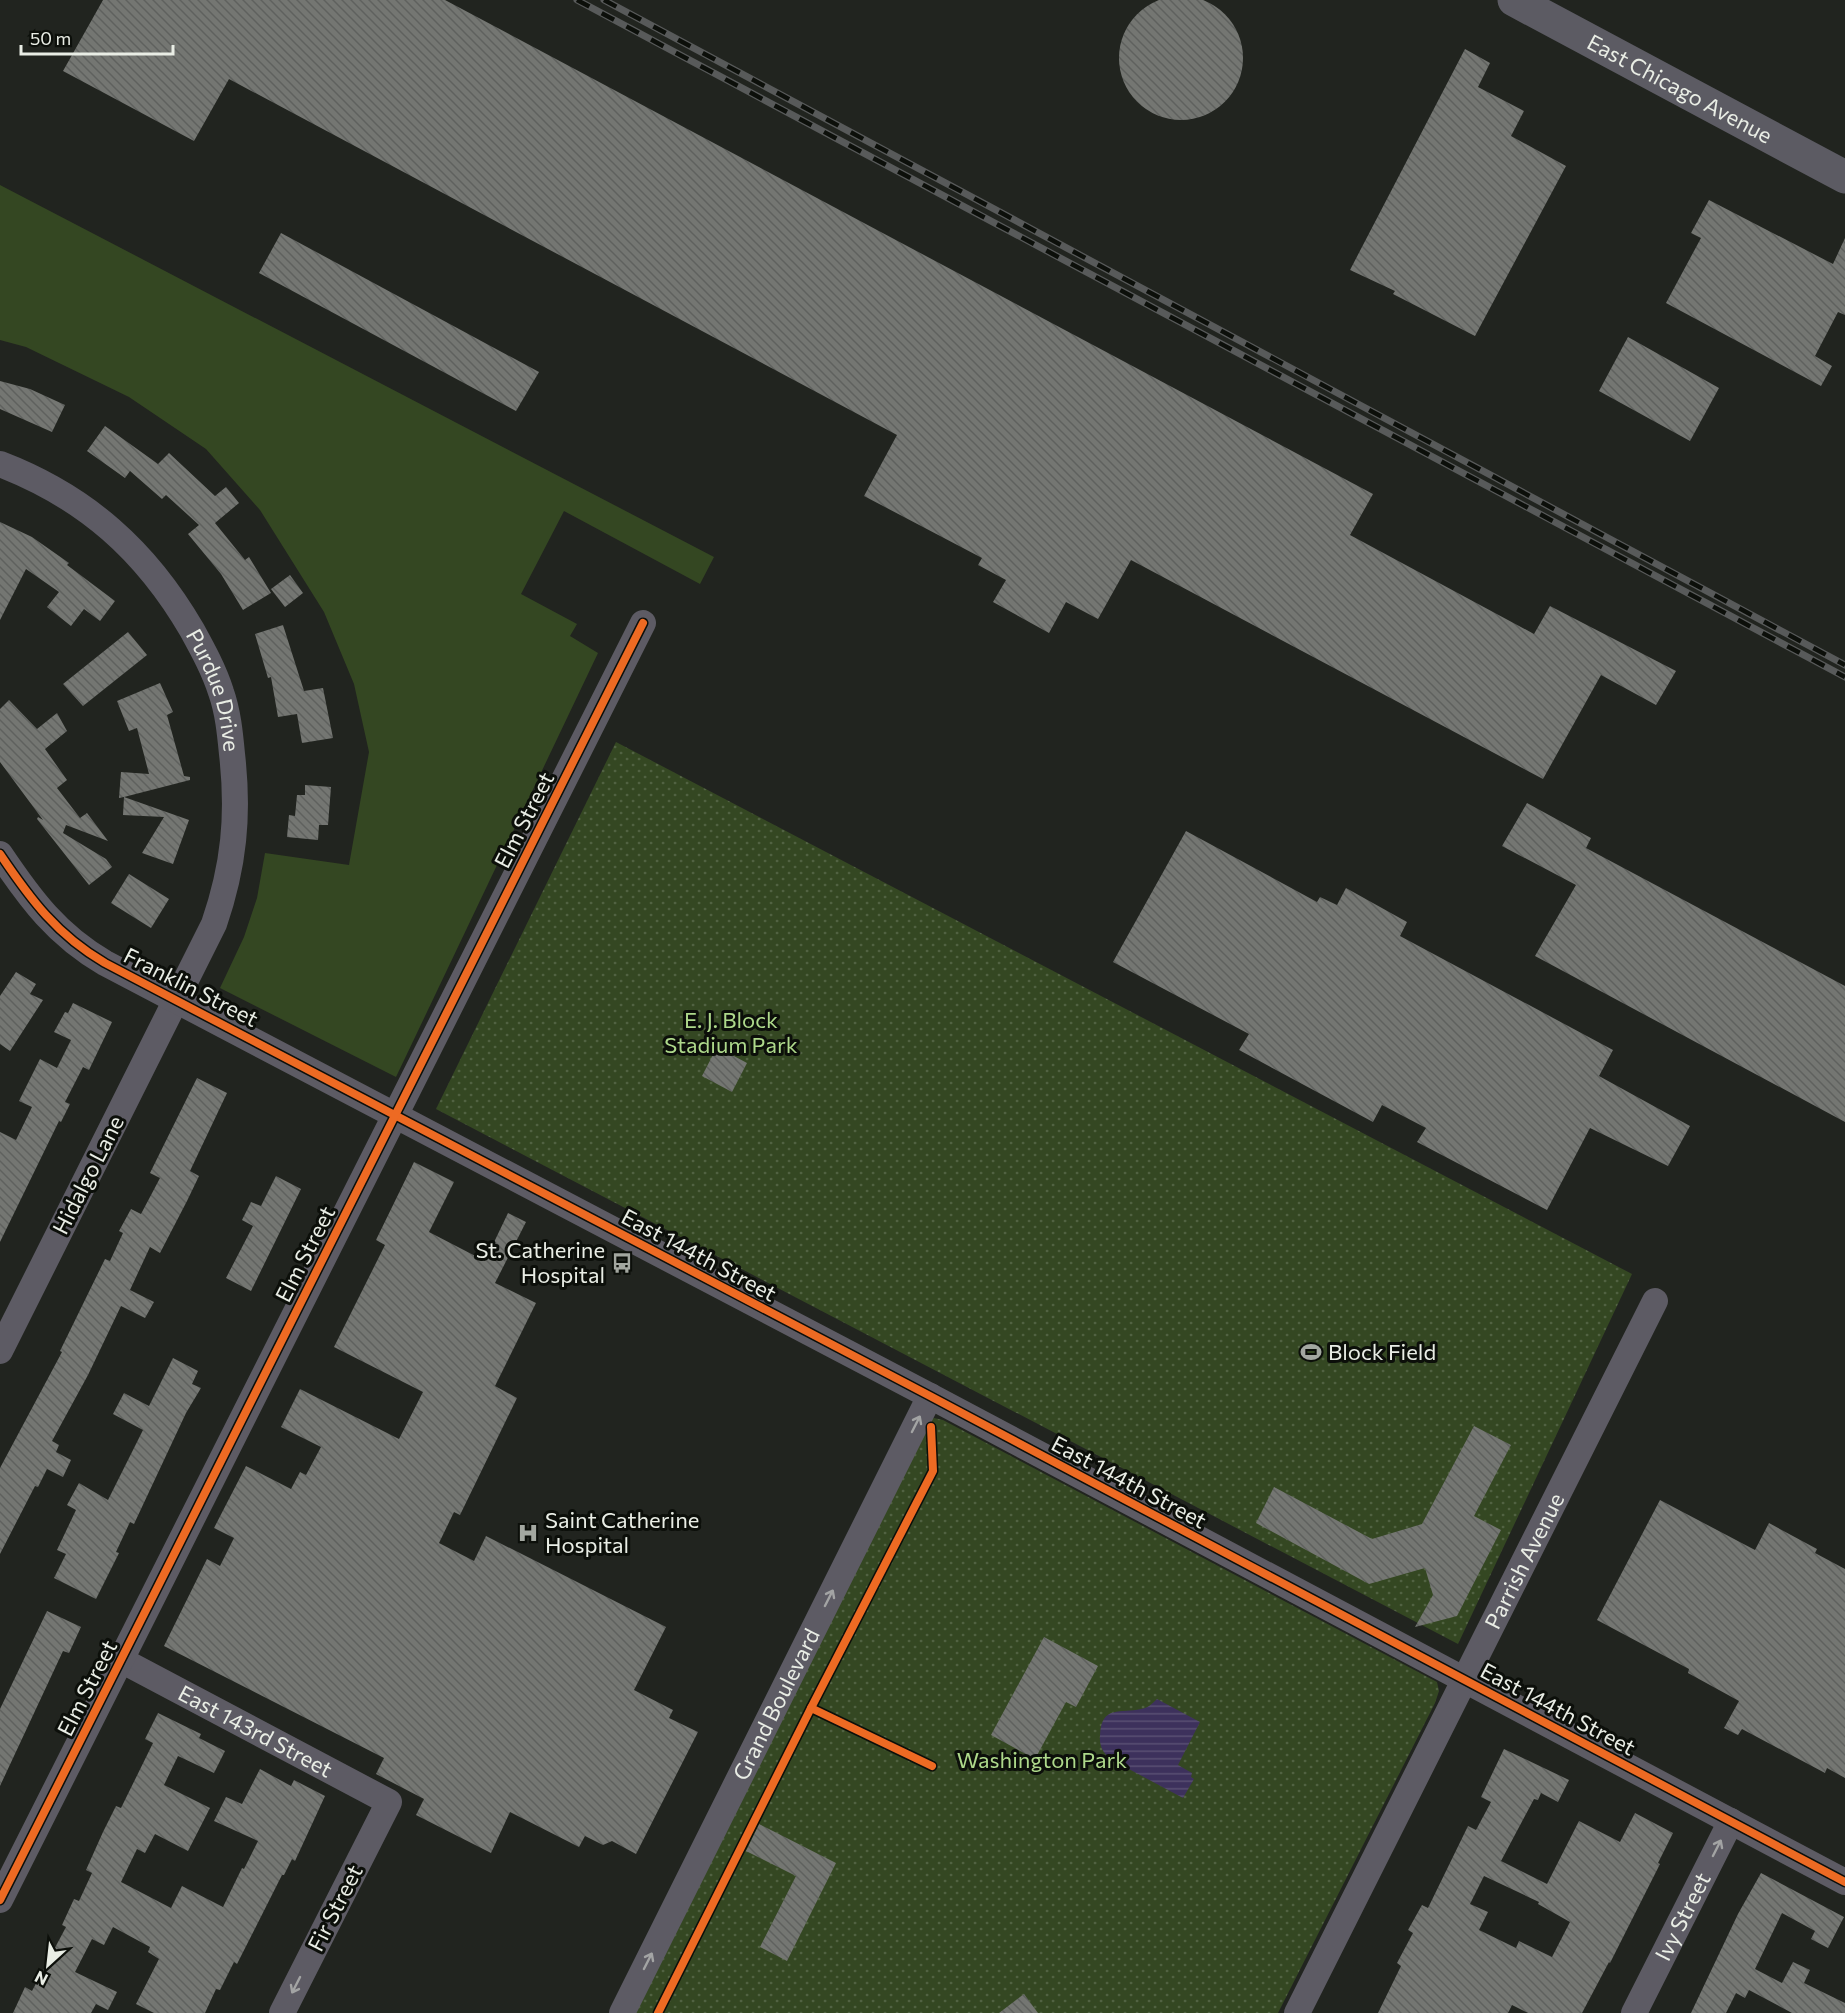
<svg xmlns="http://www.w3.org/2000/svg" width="1845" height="2013" font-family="Commissioner,sans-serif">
	<defs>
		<pattern id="park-dots" width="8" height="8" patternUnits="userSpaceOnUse" patternTransform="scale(1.5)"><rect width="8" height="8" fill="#344722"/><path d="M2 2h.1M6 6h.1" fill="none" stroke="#516242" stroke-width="1.8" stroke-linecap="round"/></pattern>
		<pattern id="water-rules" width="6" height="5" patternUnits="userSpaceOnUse" patternTransform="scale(1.5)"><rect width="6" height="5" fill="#3d315c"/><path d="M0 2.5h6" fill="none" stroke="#594f73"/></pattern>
		<pattern id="building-back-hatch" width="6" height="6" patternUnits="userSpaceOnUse" patternTransform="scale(1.5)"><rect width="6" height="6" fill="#747672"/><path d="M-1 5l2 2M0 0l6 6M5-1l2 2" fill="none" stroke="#5f615e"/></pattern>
	</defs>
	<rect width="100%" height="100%" fill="#21241f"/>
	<path fill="#344722" d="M0,185L714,557L700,584L564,511L521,594L577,624L570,636L598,653L396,1077L220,988L244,937L257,898L265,853L349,865L369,752L354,684L324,612L260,510L206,449L129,397L26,347L0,340Z"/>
	<g fill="url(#park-dots)">
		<path d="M616,742L1632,1274L1458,1644L436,1109Z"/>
		<path d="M934,1418L943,1420L1437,1682L1439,1691L1435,1703L1278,2013H633L926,1422Z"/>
	</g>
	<path fill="url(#water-rules)" d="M1157,1699L1200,1722L1178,1765L1192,1773L1191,1777L1194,1779L1183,1798L1112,1760C1104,1754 1099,1747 1100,1736C1101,1704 1121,1714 1141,1709C1148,1708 1152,1704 1157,1699Z"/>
	<g fill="url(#building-back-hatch)" fill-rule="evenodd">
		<circle cx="1181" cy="58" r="62"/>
		<path d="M103,0H445L1373,494L1350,535L1534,634L1550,606L1676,671L1656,705L1601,675L1543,779L1131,560L1098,619L1066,602L1049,633L993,602L1006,580L978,565L982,558L864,496L897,435L229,79L194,141L63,71Z"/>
		<path d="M1465,49L1490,63L1478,87L1524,111L1511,136L1566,166L1475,336L1393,294L1395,291L1350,270Z"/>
		<path d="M1709,200L1833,264L1845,238V315L1838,312L1815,356L1832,366L1821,386L1666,303L1701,238L1691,233Z"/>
		<path d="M281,233L539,372L516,411L259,273Z"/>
		<path d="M1628,337L1719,388L1690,441L1599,391Z"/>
		<path d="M0,381L30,389L65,405L52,432L0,409Z"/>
		<path d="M105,426L158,464L169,453L215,496L226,487L239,503L215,523L245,560L249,557L271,593L243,610L221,574L188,534L199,525L166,495L162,499L130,471L125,478L87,451Z"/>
		<path d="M0,522L32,537L69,563L67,565L115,601L100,621L84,609L71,626L47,607L59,592L26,569L0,620Z"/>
		<path d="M290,575L303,593L285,607L271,589Z"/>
		<path d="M283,625L304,691L323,688L333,738L302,743L297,714L278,717L271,677L268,678L255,634Z"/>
		<path d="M128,632L147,655L83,706L63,684Z"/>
		<path d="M160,683L173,712L167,715L184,776L190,777V780L124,797L189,820L173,864L142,853L164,817L123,815L124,797L119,798L121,772L149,774L137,728L129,731L117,701Z"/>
		<path d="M9,700L37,729L57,713L67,731L45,749L67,780L57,788L80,818L87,813L108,841L66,825L63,833L106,859L112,867L89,885L37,819L38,817L43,820L0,762V709Z"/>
		<path d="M305,785L331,787L328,825H319L318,840L287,837L289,815L295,816L297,795H305Z"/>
		<path d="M1527,803L1591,838L1586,848L1845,986V1122L1535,956L1576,885L1502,846Z"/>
		<path d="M1186,831L1317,902L1320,897L1337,905L1346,888L1407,922L1400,936L1613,1050L1599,1076L1690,1126L1668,1166L1590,1128L1547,1210L1417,1142L1426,1128L1382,1105L1373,1122L1239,1050L1249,1034L1113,962Z"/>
		<path d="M129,874L169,899L151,928L111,903Z"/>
		<path d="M16,972L36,984L30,994L43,1000L10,1051L0,1044V996Z"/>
		<path d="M73,1003L112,1022L89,1070L83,1067L65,1102L70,1104L61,1122L59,1121L0,1242V1132L16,1140L32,1107L19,1101L40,1059L57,1068L71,1040L54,1032L65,1012L68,1013Z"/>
		<path d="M717,1047L747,1063L732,1092L702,1076Z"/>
		<path d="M197,1078L227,1093L190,1171L199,1176L187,1201L160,1253L150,1247L130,1290L154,1302L145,1318L121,1306L88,1375L52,1441L59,1445L56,1452L71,1460L63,1477L47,1469L38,1487L35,1486L0,1554V1468L62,1352L60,1351L105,1259L110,1261L123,1233L119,1231L131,1209L141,1214L160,1178L150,1173Z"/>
		<path d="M414,1162L454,1182L429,1232L485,1261L508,1213L526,1222L495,1283L536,1303L495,1386L517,1398L460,1515L454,1512L439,1543L474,1561L486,1536L666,1627L634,1690L673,1710L669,1718L698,1732L636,1854L612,1841L603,1845L585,1836L579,1847L510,1812L491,1853L416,1815L424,1799L376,1774L384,1758L164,1646L207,1559L220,1566L234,1538L214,1528L246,1466L291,1489L300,1472L306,1475L321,1447L281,1427L300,1389L399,1439L423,1392L334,1347L385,1245L376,1240Z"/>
		<path d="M276,1176L301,1189L251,1291L226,1278L253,1226L242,1220L251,1202L261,1206Z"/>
		<path d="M173,1358L198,1371L192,1384L201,1388L186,1413L134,1524L130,1522L116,1552L119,1553L96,1599L54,1578L66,1554L57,1550L76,1510L67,1505L79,1483L108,1500L143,1430L113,1414L124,1393L149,1406Z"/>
		<path d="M1474,1426L1511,1445L1474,1516L1501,1530L1457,1616L1415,1627L1433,1595L1425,1568L1369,1584L1256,1523L1274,1487L1372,1539L1422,1524Z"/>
		<path d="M1660,1500L1755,1550L1769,1523L1817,1549L1815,1553L1845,1569V1778L1827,1768L1825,1773L1742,1729L1738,1735L1724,1728L1739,1701L1688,1673L1689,1669L1597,1620Z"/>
		<path d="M47,1611L81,1627L69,1653L63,1651L0,1786V1709Z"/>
		<path d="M1044,1637L1098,1666L1076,1707L1066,1702L1035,1759L991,1735Z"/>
		<path d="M158,1713L201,1734L199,1738L225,1751L214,1773L178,1756L164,1785L210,1808L188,1851L155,1834L145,1853L137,1849L121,1882L171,1908L182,1886L223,1907L242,1868L244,1869L258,1841L214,1821L226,1797L242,1804L260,1769L291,1786L294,1780L325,1796L295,1861L292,1859L284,1875H282L237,1964L234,1962L220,1990L216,1989L205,2013H154L136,2004L159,1959L148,1952L150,1947L113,1927L104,1945L92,1939L75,1972L117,1992L108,2010L96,2004L91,2013H13L25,1987L32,1991L66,1927L62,1925L74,1899L79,1901L92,1873L86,1870L103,1832L116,1806L121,1808L153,1743L145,1739Z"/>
		<path d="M1504,1749L1569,1780L1558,1802L1541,1793L1538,1800L1534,1799L1501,1861L1547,1884L1579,1821L1620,1842L1635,1813L1673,1833L1658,1863L1660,1864L1610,1963L1609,1962L1582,2013H1528L1512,2005L1508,2013H1378L1401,1966L1397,1963L1413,1933L1408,1930L1422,1905L1428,1908L1468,1826L1476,1830L1491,1802L1481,1797ZM1484,1876L1539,1902L1538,1904L1570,1922L1552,1957L1519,1941L1516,1948L1479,1930L1488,1912L1470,1904Z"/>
		<path d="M759,1824L836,1863L787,1961L760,1947L796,1876L746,1851Z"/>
		<path d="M1761,1873L1844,1917L1828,1948L1811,1939L1815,1931L1782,1913L1755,1969L1782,1983L1793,1962L1810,1970L1804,1983L1845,2003V2013H1792L1749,1990L1745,1998L1736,1993L1726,2013H1691L1738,1914Z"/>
		<path d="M1024,1994L1038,2013H999Z"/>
	</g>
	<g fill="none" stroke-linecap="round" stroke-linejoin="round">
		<g stroke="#5d5b64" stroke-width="26">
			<path id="s1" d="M0,464C86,497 146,551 192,630C203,650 214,670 221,692C228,712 230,733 232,754C239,815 234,866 214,924L0,1351"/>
			<path d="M0,854C31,900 57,935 105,963L930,1396L1845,1882"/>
			<path id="s2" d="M121,1660L389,1802L282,2013"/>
			<path d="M0,1900L643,623"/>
			<path id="s3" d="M622,2013L930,1396"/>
			<path id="s4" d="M1297,2013L1655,1301"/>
			<path id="s5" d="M1634,2013L1731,1821"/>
		</g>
		<path stroke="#5c5b63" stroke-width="33" id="s6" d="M1514,0L1845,177"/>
		<g stroke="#585a5a" stroke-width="7">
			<g id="rail">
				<path d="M577,0L1845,677"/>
				<path d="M604,0L1845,665"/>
			</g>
		</g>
		<use href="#rail" stroke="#0c0f0a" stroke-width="4.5" stroke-dasharray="14" stroke-linecap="butt"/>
		<g stroke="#0c0f0a" stroke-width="11">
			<g id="cycleway">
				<path d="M0,854C31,900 57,935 105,963L930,1396L1845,1882"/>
				<path d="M811,1708L932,1766"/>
				<path d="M0,1900L643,623"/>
				<path d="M658,2013L811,1708L933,1471L931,1427"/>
			</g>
		</g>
		<use href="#cycleway" stroke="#ed6a23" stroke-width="8"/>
	</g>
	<defs><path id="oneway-shaft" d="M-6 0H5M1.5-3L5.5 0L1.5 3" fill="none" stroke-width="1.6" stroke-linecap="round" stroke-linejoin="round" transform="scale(1.5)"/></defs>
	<g stroke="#a3a4a4">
		<use href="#oneway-shaft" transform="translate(916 1424) rotate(-63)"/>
		<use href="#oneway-shaft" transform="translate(829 1598) rotate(-63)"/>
		<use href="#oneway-shaft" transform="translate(1717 1848) rotate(-63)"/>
		<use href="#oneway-shaft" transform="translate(648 1961) rotate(-63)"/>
		<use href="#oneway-shaft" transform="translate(296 1985) rotate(117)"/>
	</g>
	<defs>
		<g id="bus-bare" transform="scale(1.62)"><path d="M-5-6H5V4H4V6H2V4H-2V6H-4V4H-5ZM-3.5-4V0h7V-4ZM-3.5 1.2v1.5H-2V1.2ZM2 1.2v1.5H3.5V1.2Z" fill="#a3a7a0" stroke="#0c0f0a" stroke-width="2.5" paint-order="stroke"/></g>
		<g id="stadium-bare" transform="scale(1.62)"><path d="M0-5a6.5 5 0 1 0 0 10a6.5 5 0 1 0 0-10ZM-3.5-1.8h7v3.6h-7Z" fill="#a3a7a0" stroke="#0c0f0a" stroke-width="2.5" paint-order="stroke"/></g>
		<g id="hospital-bare" transform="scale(1.62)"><path d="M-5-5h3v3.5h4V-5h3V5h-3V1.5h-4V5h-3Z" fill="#a3a7a0" stroke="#0c0f0a" stroke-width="2.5" paint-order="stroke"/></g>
	</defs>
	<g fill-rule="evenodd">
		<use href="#bus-bare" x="622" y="1263"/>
		<use href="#stadium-bare" x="1311" y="1352"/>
		<use href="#hospital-bare" x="528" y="1533"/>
	</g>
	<g text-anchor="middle" stroke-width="6" stroke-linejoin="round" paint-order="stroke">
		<g font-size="22" fill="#e9ede5" stroke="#0c0f0a">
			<text dy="8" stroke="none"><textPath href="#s6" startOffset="188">East Chicago Avenue</textPath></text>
			<text dy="8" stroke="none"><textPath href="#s1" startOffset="324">Purdue Drive</textPath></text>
			<text transform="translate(524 820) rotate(-63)" y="8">Elm Street</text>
			<text transform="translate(191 987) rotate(27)" y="8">Franklin Street</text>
			<text transform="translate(88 1175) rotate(-63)" y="8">Hidalgo Lane</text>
			<text transform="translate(305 1254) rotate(-63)" y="8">Elm Street</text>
			<text transform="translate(699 1255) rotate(28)" y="8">East 144th Street</text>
			<text transform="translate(1129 1482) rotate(28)" y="8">East 144th Street</text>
			<text dy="8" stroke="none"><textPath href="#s4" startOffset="506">Parrish Avenue</textPath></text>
			<text transform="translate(87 1688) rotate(-63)" y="8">Elm Street</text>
			<text dy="8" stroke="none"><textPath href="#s3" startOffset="345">Grand Boulevard</textPath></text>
			<text transform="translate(1558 1709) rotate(28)" y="8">East 144th Street</text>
			<text dy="8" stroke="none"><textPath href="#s2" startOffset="152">East 143rd Street</textPath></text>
			<text transform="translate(335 1908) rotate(-63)" y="8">Fir Street</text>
			<text dy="8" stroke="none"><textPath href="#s5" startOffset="108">Ivy Street</textPath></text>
		</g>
		<g font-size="22" fill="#aed98b" stroke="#0c0f0a">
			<text x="731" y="1028">E. J. Block<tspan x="731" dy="25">Stadium Park</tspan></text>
			<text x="1042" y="1768">Washington Park</text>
		</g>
		<g font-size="22" fill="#e9ede5" stroke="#0c0f0a" text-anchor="start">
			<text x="605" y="1258" text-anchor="end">St. Catherine<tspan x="605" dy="25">Hospital</tspan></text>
			<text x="1328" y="1360">Block Field</text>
			<text x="545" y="1528">Saint Catherine<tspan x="545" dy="25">Hospital</tspan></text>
		</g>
	</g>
	<g transform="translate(48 1965) rotate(207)" stroke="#0c0f0a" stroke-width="4.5" paint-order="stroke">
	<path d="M0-4.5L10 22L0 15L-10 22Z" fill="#e9ede5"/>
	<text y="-9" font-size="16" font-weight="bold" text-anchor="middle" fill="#e9ede5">N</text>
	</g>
	<path d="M21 45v9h152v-9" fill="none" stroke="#e9ede5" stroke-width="3"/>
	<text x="30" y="45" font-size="18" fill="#e9ede5" stroke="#0c0f0a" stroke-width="4.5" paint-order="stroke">50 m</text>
</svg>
